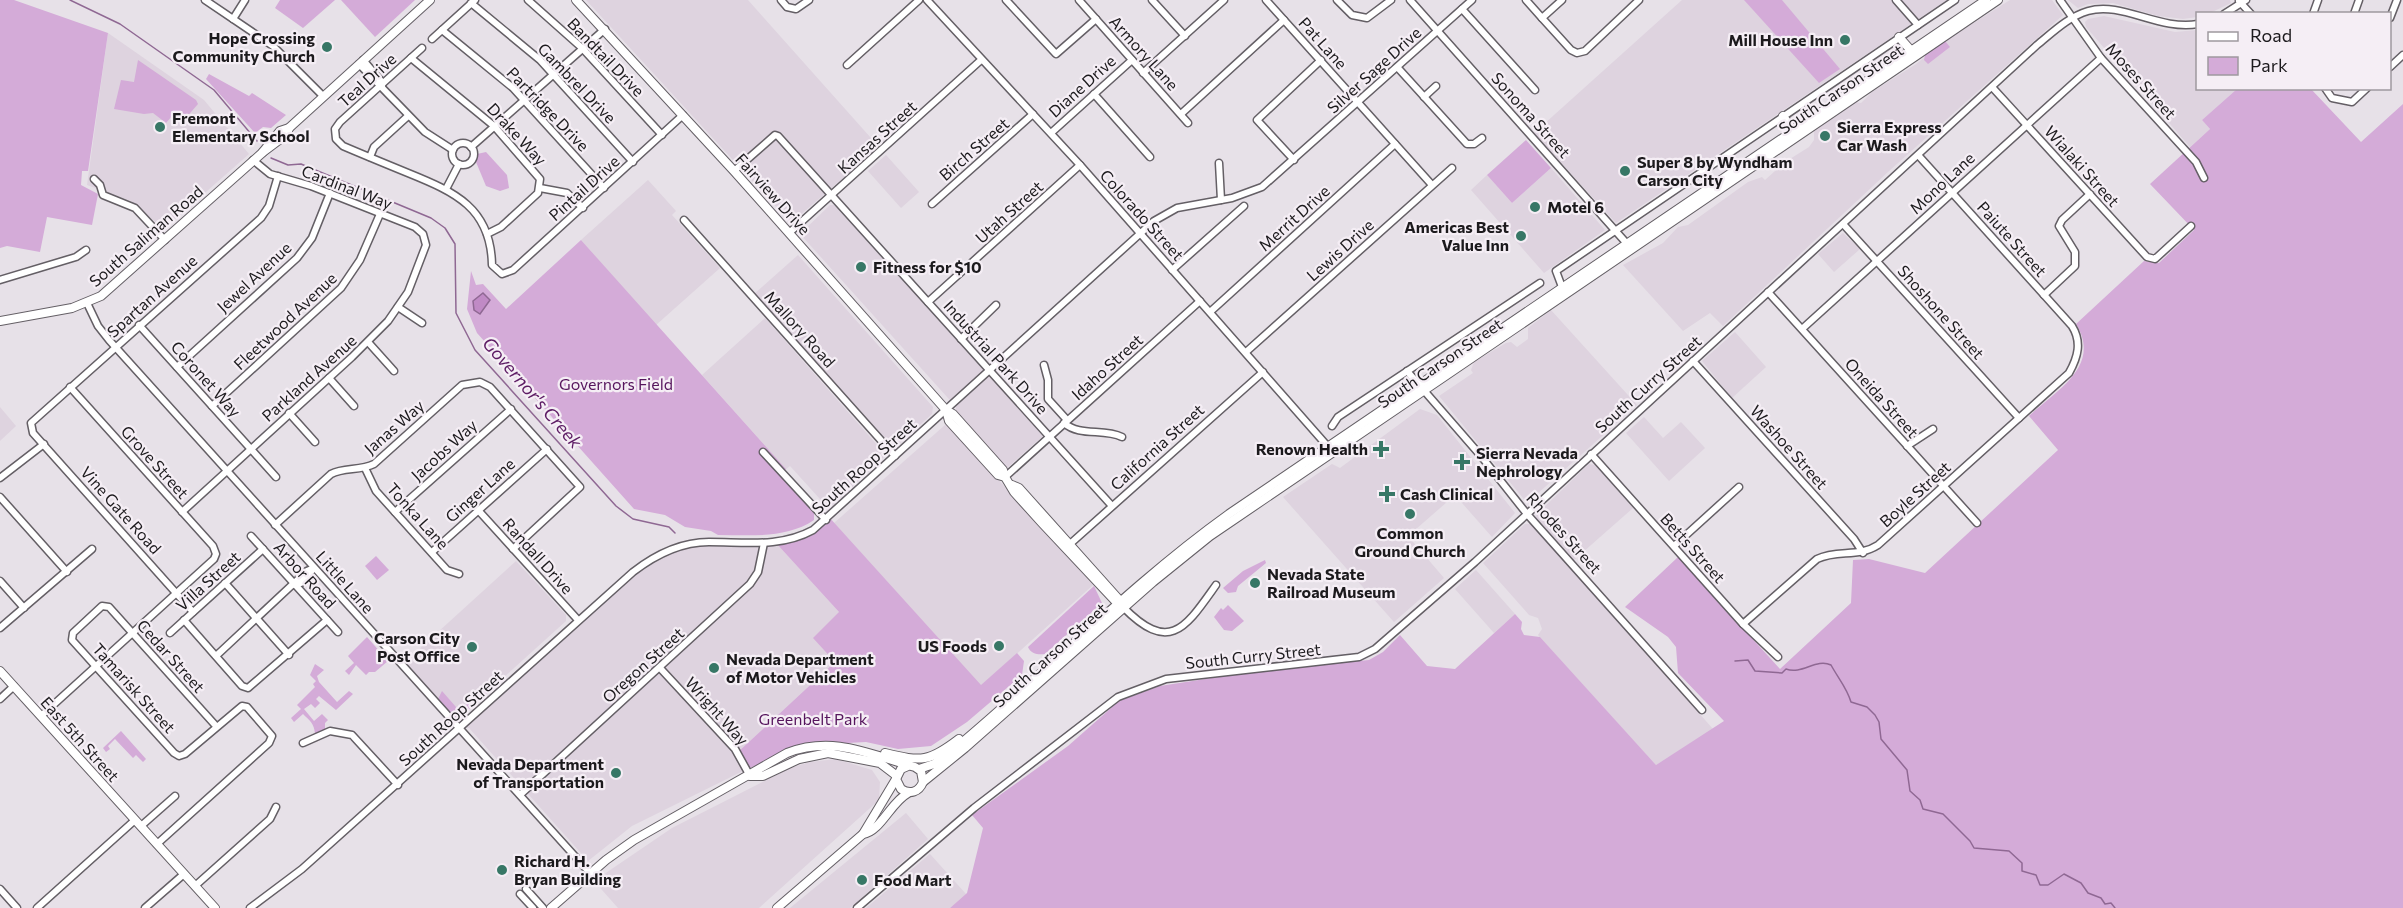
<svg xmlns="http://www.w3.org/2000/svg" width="2403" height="908" font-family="Commissioner,sans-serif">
	<rect width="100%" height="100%" fill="#e7e1e8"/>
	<g fill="#ded3df">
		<path d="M586,0H748L879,147L791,223Z"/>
		<path d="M1682,0H1947L1616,223L1534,133Z"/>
		<path d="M2010,0H2052L2063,15L1888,172L1723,326L1710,313L1683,331L1623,265L1663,243L1678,227L1688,225L1748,182L1762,177L1765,180L1785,162L1809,147L1814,140V131L1856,102L1861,103L1872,92L1916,64L1945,41Z"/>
		<path d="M2068,0H2230L2231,3L2210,13L2198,14L2197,17L2183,19L2158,16L2113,3L2088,4L2078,8Z"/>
		<path d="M2104,16L2175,32L2197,30L2198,88L2237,89L2202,120L2210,129L2190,147L2086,27L2085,22L2088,19Z"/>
		<path d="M108,33L204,100L249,154L165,228L161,227L131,201L87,185Z"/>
		<path d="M886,155L919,192L901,208L868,171Z"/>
		<path d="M1551,168L1605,230L1544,273L1471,190L1487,175L1512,203Z"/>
		<path d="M648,180L676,211L672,215L720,268L656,325L581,240Z"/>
		<path d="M830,205H834L1043,436L1008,467L1006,468L956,412V407L948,398L800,234Z"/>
		<path d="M1843,233L1860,249L1834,272L1818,254Z"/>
		<path d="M798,255L933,407L932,414L898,445H892L882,435L754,294Z"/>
		<path d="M1551,310L1637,405L1527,503L1439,396L1473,373L1471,370L1474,362L1506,343L1511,342L1517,347L1528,339V328Z"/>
		<path d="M765,318L886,455L829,509L790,466L786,469L702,375Z"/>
		<path d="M1735,332L1766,367L1732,398L1702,361Z"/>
		<path d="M0,407L16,426L0,441Z"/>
		<path d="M1420,409L1437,415L1515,513L1492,537L1455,495L1408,536L1444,578L1394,622L1283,497L1332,464L1340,468Z"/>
		<path d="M1644,417L1663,438L1681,422L1705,448L1669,481L1626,433Z"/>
		<path d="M945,425L950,426L1093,585L981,686L834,523Z"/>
		<path d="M1589,464L1595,465L1633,508L1574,560L1537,519L1536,515Z"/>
		<path d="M1525,524H1531L1574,571L1713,729L1656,765L1615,720L1538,635L1542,629L1538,618L1529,615L1483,563Z"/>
		<path d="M776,543L839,612L835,662L738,752L747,769L632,826L588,861L469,728H457L643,564L684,546Z"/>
		<path d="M516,561L566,615V621L459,718H456L405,662Z"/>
		<path d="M1476,570L1515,614L1494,633L1455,589Z"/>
		<path d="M836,759L872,770L880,782L879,800L759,908H618L594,881L672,828L790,768L810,762Z"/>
		<path d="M906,813L928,839L850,908H790Z"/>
		<path d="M930,854L966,894L950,908H866Z"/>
	</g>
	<g fill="#d4abd8">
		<path d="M0,0H14L108,33L88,171H82L81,185L98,194L92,225L47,217L40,252L7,246L0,248Z"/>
		<path d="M280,0H335L303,28L275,8Z"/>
		<path d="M341,0H415L375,37Z"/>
		<path d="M1744,0H1782L1840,69L1819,83Z"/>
		<path d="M1945,41L1950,47L1928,64L1924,60L1925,55Z"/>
		<path d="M138,60L196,100L198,104L184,120L179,115L175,118L172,116L166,123L153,113L144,114L114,109L121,80L134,82Z"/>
		<path d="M209,74L249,96L252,93L286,115L271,128L263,127L255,133L206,79Z"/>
		<path d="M2237,89H2311L2361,142L2403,104V908H950L967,893L983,828L972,815L1068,746L1119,701L1160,686L1257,671L1369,660L1383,652L1400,635L1427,666L1455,669L1515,614L1522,622L1521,629L1524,635L1540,637L1656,765L1724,721L1678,673L1676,647L1668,637L1625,607L1678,557L1780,669L1851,603L1853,560L1869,559L1925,573L2058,450L2029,416C2057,390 2102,366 2076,324L2144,261L2159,263L2194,230L2150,184L2210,129L2202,120Z"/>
		<path d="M1526,140L1551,168L1512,203L1487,175Z"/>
		<path d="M486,152L507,175L509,188L500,191L486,186L476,162L477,154Z"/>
		<path d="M581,240L786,469L780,476L814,513V520C786,539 750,535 718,535L711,531L685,527L665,515L634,509L477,333L467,309L471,271L476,285L483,284L506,309Z"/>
		<path d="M829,517L981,685L1017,653L1024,661L1022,675L967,722L931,746L898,749L866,742L809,745L747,769L738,752L835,662L813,638L839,612L776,543L794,539Z"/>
		<path d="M376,556L389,570L377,580L365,566Z"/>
		<path d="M1265,560L1266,563L1238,586L1236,592L1228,593L1223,588L1243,571Z"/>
		<path d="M1094,586L1102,603L1045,654C1038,655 1031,654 1028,647Z"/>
		<path d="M1228,605L1244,621L1232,631L1224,630L1214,617L1221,608L1223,610Z"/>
		<path d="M367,637L388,661L375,672H369L366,675L356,665L349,675L345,671L354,663L348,656Z"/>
		<path d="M315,664L324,670L317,676L319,682L337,702L349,691L353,694L336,710L319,696L316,699L320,703L315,708L311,704L304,709L314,721L322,714L328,720L325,723V730L315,734C314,723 310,721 303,714L294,722L291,718L301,709L297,705L315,687L313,684L316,681L310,675Z"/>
		<path d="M493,681L497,684L459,718L455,717L438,699L442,691L456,707L465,706Z"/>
		<path d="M121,731L146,759L143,762L136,755L133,758L115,739L108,746L110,749L106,752L103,748Z"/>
	</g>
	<path fill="#c08ac5" stroke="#8f6893" stroke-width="1.5" d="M483,293L490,300L480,314L474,310L473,301Z"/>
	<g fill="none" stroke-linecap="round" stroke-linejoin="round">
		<g stroke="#8f6893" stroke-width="1.5">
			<path d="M70,0L120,24L214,90L257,141"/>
			<path d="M271,158L288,165L301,164L431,218L445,228L455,244L456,313L475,350L616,506L633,519L669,527L675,533"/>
			<path d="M1735,661L1748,660L1755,671L1782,673L1786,669C1802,675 1816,658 1831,665C1838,678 1847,688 1851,702L1867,707L1875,715L1879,722L1881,739L1907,770L1910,791L1920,800L1923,809L1943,814L1970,841L1974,848L2009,851L2022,863V871L2036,875L2040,885H2048L2064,874L2081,883L2088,893L2101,898L2105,904L2111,903L2115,908"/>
		</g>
		<g stroke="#645f65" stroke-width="9">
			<g id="minor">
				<path d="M205,0L273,46L323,96"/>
				<path d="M528,0L582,48L662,135"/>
				<path d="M781,0L787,7L796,9L809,0"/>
				<path d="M927,0L1080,165L1330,449"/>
				<path d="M1006,0L1056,54L1096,19"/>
				<path d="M1079,0L1188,123"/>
				<path d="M1152,0L1185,36"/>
				<path d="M1266,0L1432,185"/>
				<path d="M1337,0L1352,15L1367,18L1391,0"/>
				<path d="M1410,0L1629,246"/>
				<path d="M1526,0L1542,18"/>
				<path d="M1562,0L1542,18L1571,50L1577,53L1585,51L1639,0"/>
				<path d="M1896,0L1918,25"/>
				<path d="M2060,0L2101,58L2196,162L2204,178"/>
				<path d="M2239,1L2251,14"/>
				<path d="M471,3L540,60L633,162"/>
				<path d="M1462,9L1535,90"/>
				<path d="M2224,14L2246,0"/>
				<path d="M2313,14L2318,0"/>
				<path d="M2354,14L2359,0"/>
				<path d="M2390,18L2397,0"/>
				<path d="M233,19L245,0"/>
				<path d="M442,30L513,88L604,188"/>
				<path d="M432,39L475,0"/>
				<path d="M422,48L340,122L335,129L336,139L343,146C364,155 386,164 408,173C455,192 491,208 492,265L502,274L513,270L683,115"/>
				<path d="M411,58L494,126L540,179L538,193L501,227L487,234"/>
				<path d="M363,60L381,81L382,86"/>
				<path d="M359,64L425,132L453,150"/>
				<path d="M847,65L919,0"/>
				<path d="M2390,67L2403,55"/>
				<path d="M1398,68L1467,144H1474L1482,138"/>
				<path d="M1143,73L1224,0"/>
				<path d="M1992,87L2147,257L2155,259L2191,226"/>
				<path d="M2325,88L2332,98L2352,102L2367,88"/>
				<path d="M1094,94L1150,157"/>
				<path d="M1424,97L1436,86"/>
				<path d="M1181,114L1284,20"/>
				<path d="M1051,133L1132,60"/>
				<circle cx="463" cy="154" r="11"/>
				<path d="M471,147L605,29"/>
				<path d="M370,157L374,147L408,116"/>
				<path d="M1294,160L1257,120L1321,60"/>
				<path d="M1219,163L1221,200"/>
				<path d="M734,171L775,135L778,136L1112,506"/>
				<path d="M94,179L100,185L103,195L135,208L165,240"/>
				<path d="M540,188L567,193L583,208"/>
				<path d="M446,189L459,164"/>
				<path d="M932,204L1033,114"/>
				<path d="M684,220L895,456"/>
				<path d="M1843,224L2019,418"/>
				<path d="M789,233L981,60"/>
				<path d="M1172,270L1244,206"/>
				<path d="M0,280L76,257L86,250"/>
				<path d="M1562,287L1556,271L1955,0"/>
				<path d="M1768,292L1977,523"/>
				<path d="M2044,295L2075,266V252L2059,226L2062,220L2090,194"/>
				<path d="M928,302L1080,165"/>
				<path d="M87,303L98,326L109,340L590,873"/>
				<path d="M398,307L422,323"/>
				<path d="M1210,312L1395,144"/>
				<path d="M139,325L276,477"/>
				<path d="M1802,329L2101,58"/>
				<path d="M961,339L996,305"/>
				<path d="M368,342L394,371"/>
				<path d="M1246,352L1452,168"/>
				<path d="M1693,361L1854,539L1863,553"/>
				<path d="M1044,365L1048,380V399L1067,420"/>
				<path d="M177,367L297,258L312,238L330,193"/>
				<path d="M1407,371L1481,456L1527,514L1702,710"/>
				<path d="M329,378L354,406"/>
				<path d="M212,406L341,288L360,260L380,214"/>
				<path d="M289,413L315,442"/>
				<path d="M1064,423C1080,437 1103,428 1122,437"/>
				<path d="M1332,426L1338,417L1540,283"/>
				<path d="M1907,446L1933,429"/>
				<path d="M763,452L826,520"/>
				<path d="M1591,454L1743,624L1778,657"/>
				<path d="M365,468L376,491L447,570L459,574"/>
				<path d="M1005,477L1200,301"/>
				<path d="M0,478L44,444"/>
				<path d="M0,497L67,572"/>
				<path d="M478,510L578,620"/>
				<path d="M182,512L352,357L388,321L408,292L426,245L423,234L415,227L311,186L270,174L253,160"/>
				<path d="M395,512L511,409"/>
				<path d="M275,525L331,474C344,467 360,471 374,464L462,385L480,382L490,387L580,487L513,549"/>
				<path d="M251,536L338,632"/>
				<path d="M1070,544L1263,372"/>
				<path d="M1674,546L1739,487"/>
				<path d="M432,552L547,449"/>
				<path d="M0,581L24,608"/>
				<path d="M225,583L289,655"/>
				<path d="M295,585L301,583L314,568"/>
				<path d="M1123,607C1170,655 1186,627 1216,585"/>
				<path d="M193,612L33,433L31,423L261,218L269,206L278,176"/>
				<path d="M184,620L242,686L248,688L327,620"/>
				<path d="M1743,624L1817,559C1838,549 1858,558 1878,545L2069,373C2078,357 2082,342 2072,326L1918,155"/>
				<path d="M0,628L92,549"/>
				<path d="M170,633L263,549"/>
				<path d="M216,656L307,571L314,568"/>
				<path d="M660,668L735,749L750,776"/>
				<path d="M0,699L14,686"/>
				<path d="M41,716L214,559L216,554L213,546L70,387"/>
				<path d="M303,743L330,731L352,735L398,785"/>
				<path d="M521,794L750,584L758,572L764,543"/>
				<path d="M141,826L175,796"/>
				<path d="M157,844L269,743L272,736L247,707L242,706L185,754L179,756L174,753L72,640L73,633L102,606L109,607L216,726"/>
				<path d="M195,886L270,819L276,807"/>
				<path d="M0,889L17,908"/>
				<path d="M526,889L543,908"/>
				<path d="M520,894L533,908"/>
				<path d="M37,908L135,820"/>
				<path d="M145,908L184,874"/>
				<path d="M250,908L302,869L633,572C655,555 680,542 709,542C745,542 780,548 813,530L1154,221L1177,208L1232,198L1262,187L1472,0"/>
				<path d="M857,908L974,808L1118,697L1166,679L1359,657L1375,649L1475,562L2037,45C2053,32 2068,17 2088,11C2122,1 2159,31 2198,24"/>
			</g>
		</g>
		<g stroke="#645f65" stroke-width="10">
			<g id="major">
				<path d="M576,0L734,171L946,410L953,414L1003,470L1005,477"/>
				<path d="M1899,37L1914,54"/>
				<path d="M1783,116L1796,134"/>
				<path d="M263,152L287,134L289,128"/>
				<path d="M0,321L72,308L101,296L262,153L280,131L289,128L430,0"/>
				<path d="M946,410L949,421L998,475L1005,477L1014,492L1042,523L1120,606"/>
				<path d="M1012,485L1019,488L1122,603"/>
				<path d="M0,671L215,908"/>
				<path d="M885,753C922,762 929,762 959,739"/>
				<path d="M919,769L934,764L952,751C1046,673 1130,585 1229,514L1986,0"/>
				<path d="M750,776H763L799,759L828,753L880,763L897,776"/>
				<path d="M923,782L965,748L1153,582L1210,536L1998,0"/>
				<path d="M863,834L896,779"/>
				<path d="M551,908L606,860L634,840L787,753C834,735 871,755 915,767L921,771L923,782C919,792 910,795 901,789L896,779L901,769L908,766"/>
				<path d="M777,908L863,834C880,832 891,802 908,793"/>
			</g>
		</g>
		<use href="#minor" stroke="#fff" stroke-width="6"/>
		<use href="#major" stroke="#fff" stroke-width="8"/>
	</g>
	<g fill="#377766" stroke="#f5eef5" stroke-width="2">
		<circle cx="1845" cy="40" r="6"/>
		<circle cx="327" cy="47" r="6"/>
		<circle cx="160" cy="127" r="6"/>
		<circle cx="1825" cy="136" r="6"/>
		<circle cx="1625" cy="171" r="6"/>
		<circle cx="1535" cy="207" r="6"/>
		<circle cx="1521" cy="236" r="6"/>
		<circle cx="861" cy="267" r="6"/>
		<path d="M1378 440h6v6h6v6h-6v6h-6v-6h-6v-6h6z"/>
		<path d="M1459 453h6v6h6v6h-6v6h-6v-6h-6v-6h6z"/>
		<path d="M1384 485h6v6h6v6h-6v6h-6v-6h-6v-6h6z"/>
		<circle cx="1410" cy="514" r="6"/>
		<circle cx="1255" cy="583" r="6"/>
		<circle cx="999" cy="646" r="6"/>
		<circle cx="472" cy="647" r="6"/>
		<circle cx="714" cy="668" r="6"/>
		<circle cx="616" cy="773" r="6"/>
		<circle cx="502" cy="870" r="6"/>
		<circle cx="862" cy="880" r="6"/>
	</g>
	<g text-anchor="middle" stroke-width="4.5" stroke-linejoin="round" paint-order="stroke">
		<g font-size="16" font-weight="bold" fill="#1c1a1d" stroke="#f5eef5" text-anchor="start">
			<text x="315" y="44" text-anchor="end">Hope Crossing<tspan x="315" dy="18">Community Church</tspan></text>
			<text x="1833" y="46" text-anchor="end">Mill House Inn</text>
			<text x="172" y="124">Fremont<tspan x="172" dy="18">Elementary School</tspan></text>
			<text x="1837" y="133">Sierra Express<tspan x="1837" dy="18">Car Wash</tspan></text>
			<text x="1637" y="168">Super 8 by Wyndham<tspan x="1637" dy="18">Carson City</tspan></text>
			<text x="1547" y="213">Motel 6</text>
			<text x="1509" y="233" text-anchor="end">Americas Best<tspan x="1509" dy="18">Value Inn</tspan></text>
			<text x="873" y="273">Fitness for $10</text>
			<text x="1368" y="455" text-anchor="end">Renown Health</text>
			<text x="1476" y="459">Sierra Nevada<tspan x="1476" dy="18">Nephrology</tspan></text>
			<text x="1400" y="500">Cash Clinical</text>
			<text x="1410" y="539" text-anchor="middle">Common<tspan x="1410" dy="18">Ground Church</tspan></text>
			<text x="1267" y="580">Nevada State<tspan x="1267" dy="18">Railroad Museum</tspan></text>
			<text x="460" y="644" text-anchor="end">Carson City<tspan x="460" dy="18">Post Office</tspan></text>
			<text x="987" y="652" text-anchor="end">US Foods</text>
			<text x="726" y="665">Nevada Department<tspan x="726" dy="18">of Motor Vehicles</tspan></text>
			<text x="604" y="770" text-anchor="end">Nevada Department<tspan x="604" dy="18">of Transportation</tspan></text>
			<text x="514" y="867">Richard H.<tspan x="514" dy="18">Bryan Building</tspan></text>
			<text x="874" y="886">Food Mart</text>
		</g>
		<g font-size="16" fill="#1c1a1d" stroke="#f5eef5">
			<text transform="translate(1323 43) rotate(48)" y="6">Pat Lane</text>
			<text transform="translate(1144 53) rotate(48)" y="6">Armory Lane</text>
			<text transform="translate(606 57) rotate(46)" y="6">Bandtail Drive</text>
			<text transform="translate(1374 70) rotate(-42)" y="6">Silver Sage Drive</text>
			<text transform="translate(367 80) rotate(-42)" y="6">Teal Drive</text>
			<text transform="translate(2141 81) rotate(48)" y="6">Moses Street</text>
			<text transform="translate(577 83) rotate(46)" y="6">Gambrel Drive</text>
			<text transform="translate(1082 86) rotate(-42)" y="6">Diane Drive</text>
			<text transform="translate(1841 89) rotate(-34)" y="6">South Carson Street</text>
			<text transform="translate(548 109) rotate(46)" y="6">Partridge Drive</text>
			<text transform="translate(1531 115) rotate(48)" y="6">Sonoma Street</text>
			<text transform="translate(517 134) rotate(47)" y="6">Drake Way</text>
			<text transform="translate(877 137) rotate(-42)" y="6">Kansas Street</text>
			<text transform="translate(974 149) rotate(-41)" y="6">Birch Street</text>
			<text transform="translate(2082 166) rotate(48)" y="6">Wialaki Street</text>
			<text transform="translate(1942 183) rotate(-43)" y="6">Mono Lane</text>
			<text transform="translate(347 187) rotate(21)" y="6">Cardinal Way</text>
			<text transform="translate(584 188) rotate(-42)" y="6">Pintail Drive</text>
			<text transform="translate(773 194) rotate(48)" y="6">Fairview Drive</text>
			<text transform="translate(1009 212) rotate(-42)" y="6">Utah Street</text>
			<text transform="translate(1142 215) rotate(48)" y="6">Colorado Street</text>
			<text transform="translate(1294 218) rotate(-42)" y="6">Merrit Drive</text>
			<text transform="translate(146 236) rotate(-41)" y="6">South Saliman Road</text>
			<text transform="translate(2012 239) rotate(48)" y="6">Paiute Street</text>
			<text transform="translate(1340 250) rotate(-42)" y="6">Lewis Drive</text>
			<text transform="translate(254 277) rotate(-43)" y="6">Jewel Avenue</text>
			<text transform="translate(152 296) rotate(-42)" y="6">Spartan Avenue</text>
			<text transform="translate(1941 312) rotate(48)" y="6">Shoshone Street</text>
			<text transform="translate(285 321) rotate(-43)" y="6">Fleetwood Avenue</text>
			<text transform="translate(800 329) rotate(48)" y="6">Mallory Road</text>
			<text transform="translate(996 357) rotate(48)" y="6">Industrial Park Drive</text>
			<text transform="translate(1440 363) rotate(-34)" y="6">South Carson Street</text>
			<text transform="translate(1107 367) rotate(-42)" y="6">Idaho Street</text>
			<text transform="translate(309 378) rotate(-42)" y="6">Parkland Avenue</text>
			<text transform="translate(206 379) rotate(48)" y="6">Coronet Way</text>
			<text transform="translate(1648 384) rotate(-42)" y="6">South Curry Street</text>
			<text transform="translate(1882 398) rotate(48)" y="6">Oneida Street</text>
			<text transform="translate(394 427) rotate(-41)" y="6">Janas Way</text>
			<text transform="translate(1157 447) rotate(-42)" y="6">California Street</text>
			<text transform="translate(1789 447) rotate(48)" y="6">Washoe Street</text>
			<text transform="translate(444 450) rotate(-42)" y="6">Jacobs Way</text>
			<text transform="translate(155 462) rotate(48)" y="6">Grove Street</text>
			<text transform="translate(864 466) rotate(-42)" y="6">South Roop Street</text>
			<text transform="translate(480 490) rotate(-42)" y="6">Ginger Lane</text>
			<text transform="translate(1915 494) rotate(-42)" y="6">Boyle Street</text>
			<text transform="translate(121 510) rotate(48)" y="6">Vine Gate Road</text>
			<text transform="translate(418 516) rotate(48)" y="6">Tonka Lane</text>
			<text transform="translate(1564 533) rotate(48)" y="6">Rhodes Street</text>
			<text transform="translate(1693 548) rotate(48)" y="6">Betts Street</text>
			<text transform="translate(538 556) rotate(48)" y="6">Randall Drive</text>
			<text transform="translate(305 575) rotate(48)" y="6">Arbor Road</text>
			<text transform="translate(208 581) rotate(-42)" y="6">Villa Street</text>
			<text transform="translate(345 582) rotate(48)" y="6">Little Lane</text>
			<text transform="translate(1050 655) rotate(-42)" y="6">South Carson Street</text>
			<text transform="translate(171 656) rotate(48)" y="6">Cedar Street</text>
			<text transform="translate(1253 656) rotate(-6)" y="6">South Curry Street</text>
			<text transform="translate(643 665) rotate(-42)" y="6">Oregon Street</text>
			<text transform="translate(134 688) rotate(48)" y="6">Tamarisk Street</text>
			<text transform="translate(717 711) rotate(48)" y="6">Wright Way</text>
			<text transform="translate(451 718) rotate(-42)" y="6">South Roop Street</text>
			<text transform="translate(80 739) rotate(48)" y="6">East 5th Street</text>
		</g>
		<g font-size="16" fill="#56155d" stroke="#f5eef5">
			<text x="616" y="390">Governors Field</text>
			<text x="813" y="725">Greenbelt Park</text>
		</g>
		<g font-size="18" font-style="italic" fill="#5d1c64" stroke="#f5eef5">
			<text transform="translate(532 393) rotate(49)" y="6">Governor's Creek</text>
		</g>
	</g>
	<rect x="2196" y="12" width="195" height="78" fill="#f5eef5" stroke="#9e999f" stroke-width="1.5"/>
	<rect x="2208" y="32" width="30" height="9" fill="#ffffff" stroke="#9e999f" stroke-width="1.5"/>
	<text x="2250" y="42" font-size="18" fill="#1c1a1d">Road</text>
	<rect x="2208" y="57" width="30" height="18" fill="#d4abd8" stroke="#9e999f" stroke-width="1.5"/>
	<text x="2250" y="72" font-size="18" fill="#1c1a1d">Park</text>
</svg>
